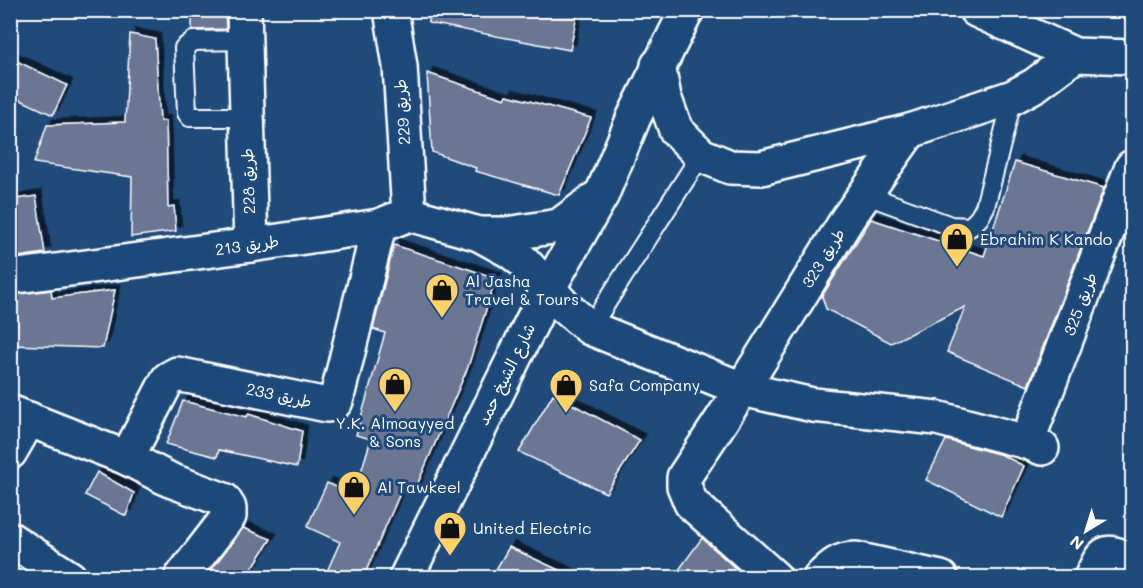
<svg xmlns="http://www.w3.org/2000/svg" width="1143" height="588" font-family="Mali,'Playpen Sans Arabic',sans-serif">
	<defs>
		<filter id="shadow"><feDropShadow dx="5.5" dy="-5.5" stdDeviation="0" flood-color="#0009"/></filter>
	</defs>
	<rect width="100%" height="100%" fill="#1f4a7a"/>
	<filter id="ink" filterUnits="userSpaceOnUse"><feTurbulence type="fractalNoise" baseFrequency=".0167" numOctaves="2"/><feDisplacementMap in="SourceGraphic" scale="12" xChannelSelector="R" yChannelSelector="G"/><feConvolveMatrix kernelMatrix="1 2 1 2 8 2 1 2 1" color-interpolation-filters="sRGB"/></filter>
	<g filter="url(#ink)">
		<g fill="#6b7692" stroke="#fff" stroke-width="1.5" filter="url(#shadow)">
			<path d="M192,10H225L226,29L192,30Z"/>
			<path d="M429,10H578L570,50L428,23Z"/>
			<path d="M130,34L155,39L160,121H166L168,207L174,206L176,231L131,237L132,177L34,163L47,125L125,122Z"/>
			<path d="M10,58L67,85L53,115L10,95Z"/>
			<path d="M427,73L505,99L507,95L591,118L559,195L475,171L476,168L432,152Z"/>
			<path d="M1015,162L1104,188L1028,386L947,352L965,307L891,343L826,309L822,296L871,219L984,256Z"/>
			<path d="M36,196L45,253L10,258V200Z"/>
			<path d="M394,245L496,278L468,367L414,492L402,489L363,578H324L340,542L307,527L327,483L354,495L371,439L356,435L385,333L373,329Z"/>
			<path d="M51,290L52,298L115,290L103,348L10,345V295Z"/>
			<path d="M553,394L640,440L606,493L519,452Z"/>
			<path d="M183,401L247,417L248,414L302,431L297,467L219,450L217,457L166,444Z"/>
			<path d="M946,440L1002,455L1024,466L1001,517L926,480Z"/>
			<path d="M97,472L134,493L126,516L85,495Z"/>
			<path d="M243,528L271,539L246,578H205Z"/>
			<path d="M702,538L746,578H673Z"/>
			<path d="M509,547L576,578H491Z"/>
		</g>
		<g fill="none" stroke-linecap="round" stroke-linejoin="round">
			<g stroke="#fff" stroke-width="22">
				<g id="service">
					<path d="M245,40L193,41L184,48L187,113L190,117H245"/>
					<path d="M864,194L951,226L970,227L979,218L985,207L1013,97"/>
					<path d="M590,328L701,155"/>
				</g>
			</g>
			<g stroke="#fff" stroke-width="38">
				<g id="minor">
					<path d="M244,10L251,245"/>
					<path d="M391,10L400,66L409,214"/>
					<path d="M658,65L664,97L676,130L701,155L730,167L761,168L910,131L1013,97L1035,85L1075,55"/>
					<path d="M479,234H506L559,226L602,194"/>
					<path d="M10,277L251,245L379,226L409,214L479,234L510,251L523,261L565,307L590,328L742,389L813,405L937,418L1027,442L1042,448"/>
					<path d="M10,412L127,458L170,480L224,500L229,508V516L181,578"/>
					<path d="M1027,442L1132,167"/>
					<path d="M10,452L29,419"/>
					<path d="M127,458L168,379L177,374L327,405L333,404L336,401L379,226"/>
					<path d="M10,539L70,578"/>
					<path d="M775,578L691,503L684,486V477L742,389L848,218L910,131"/>
					<path d="M820,578C832,566 839,559 856,559L941,578"/>
					<path d="M1091,578C1104,550 1104,548 1132,561"/>
				</g>
			</g>
			<g stroke="#fff" stroke-width="38">
				<path id="tertiary" d="M406,578L548,289L602,194L634,117L687,10"/>
			</g>
			<g stroke="#fff" stroke-width="38">
				<path id="secondary" d="M976,10L1075,55L1132,57"/>
			</g>
			<use href="#service" stroke="#1f4a7a" stroke-width="18"/>
			<use href="#minor" stroke="#1f4a7a" stroke-width="33"/>
			<use href="#tertiary" stroke="#1f4a7a" stroke-width="33"/>
			<use href="#secondary" stroke="#1f4a7a" stroke-width="33"/>
		</g>
	</g>
	<defs>
		<g id="shop-pin" transform="scale(1.725)"><path d="M0 17L-7.5 6A9.5 9.5 0 1 1 7.5 6Z" fill="#ffd166" stroke="#1f4a7a"/><path d="M-5-2.5h2.3a2.7 3.5 0 0 1 5.4 0H5L5.5 6h-11ZM-1.5-2.5h3a1.5 2.3 0 0 0-3 0Z" fill="#111"/></g>
	</defs>
	<g fill-rule="evenodd">
		<use href="#shop-pin" x="957" y="239"/>
		<use href="#shop-pin" x="442" y="290"/>
		<use href="#shop-pin" x="395" y="384"/>
		<use href="#shop-pin" x="566" y="385"/>
		<use href="#shop-pin" x="354" y="487"/>
		<use href="#shop-pin" x="450" y="528"/>
	</g>
	<g text-anchor="middle" stroke-width="6" stroke-linejoin="round" paint-order="stroke">
		<g font-size="16" fill="#fff" stroke="#1f4a7a">
			<text transform="translate(402 112) rotate(-94)" y="6">طريق 229</text>
			<text transform="translate(248 181) rotate(-92)" y="6">طريق 228</text>
			<text transform="translate(247 245) rotate(-8)" y="6">طريق 213</text>
			<text transform="translate(823 258) rotate(-58)" y="6">طريق 323</text>
			<text transform="translate(1080 304) rotate(-69)" y="6">طريق 325</text>
			<text transform="translate(506 374) rotate(-64)" y="6">شارع الشيخ حمد</text>
			<text transform="translate(279 395) rotate(12)" y="6">طريق 233</text>
		</g>
		<g font-size="16" fill="#fff" stroke="#1f4a7a" text-anchor="start">
			<text x="980" y="245">Ebrahim K Kando</text>
			<text x="465" y="287">Al Jasha<tspan x="465" dy="18">Travel &amp; Tours</tspan></text>
			<text x="589" y="391">Safa Company</text>
			<text x="395" y="429" text-anchor="middle">Y.K. Almoayyed<tspan x="395" dy="18">&amp; Sons</tspan></text>
			<text x="377" y="493">Al Tawkeel</text>
			<text x="473" y="534">United Electric</text>
		</g>
	</g>
	<rect width="1143" height="588" fill="none" stroke="#1f4a7a" stroke-width="36"/>
	<rect x="18" y="18" width="1107" height="552" fill="none" stroke="#fff" stroke-width="2" filter="url(#ink)"/>
	<g transform="translate(1086 531) rotate(218)" stroke="#1f4a7a" stroke-width="4.5" paint-order="stroke">
	<path d="M0-4.5L10 22L0 15L-10 22Z" fill="#ffffff"/>
	<text y="-9" font-size="16" font-weight="bold" text-anchor="middle" fill="#ffffff">N</text>
	</g>
</svg>
